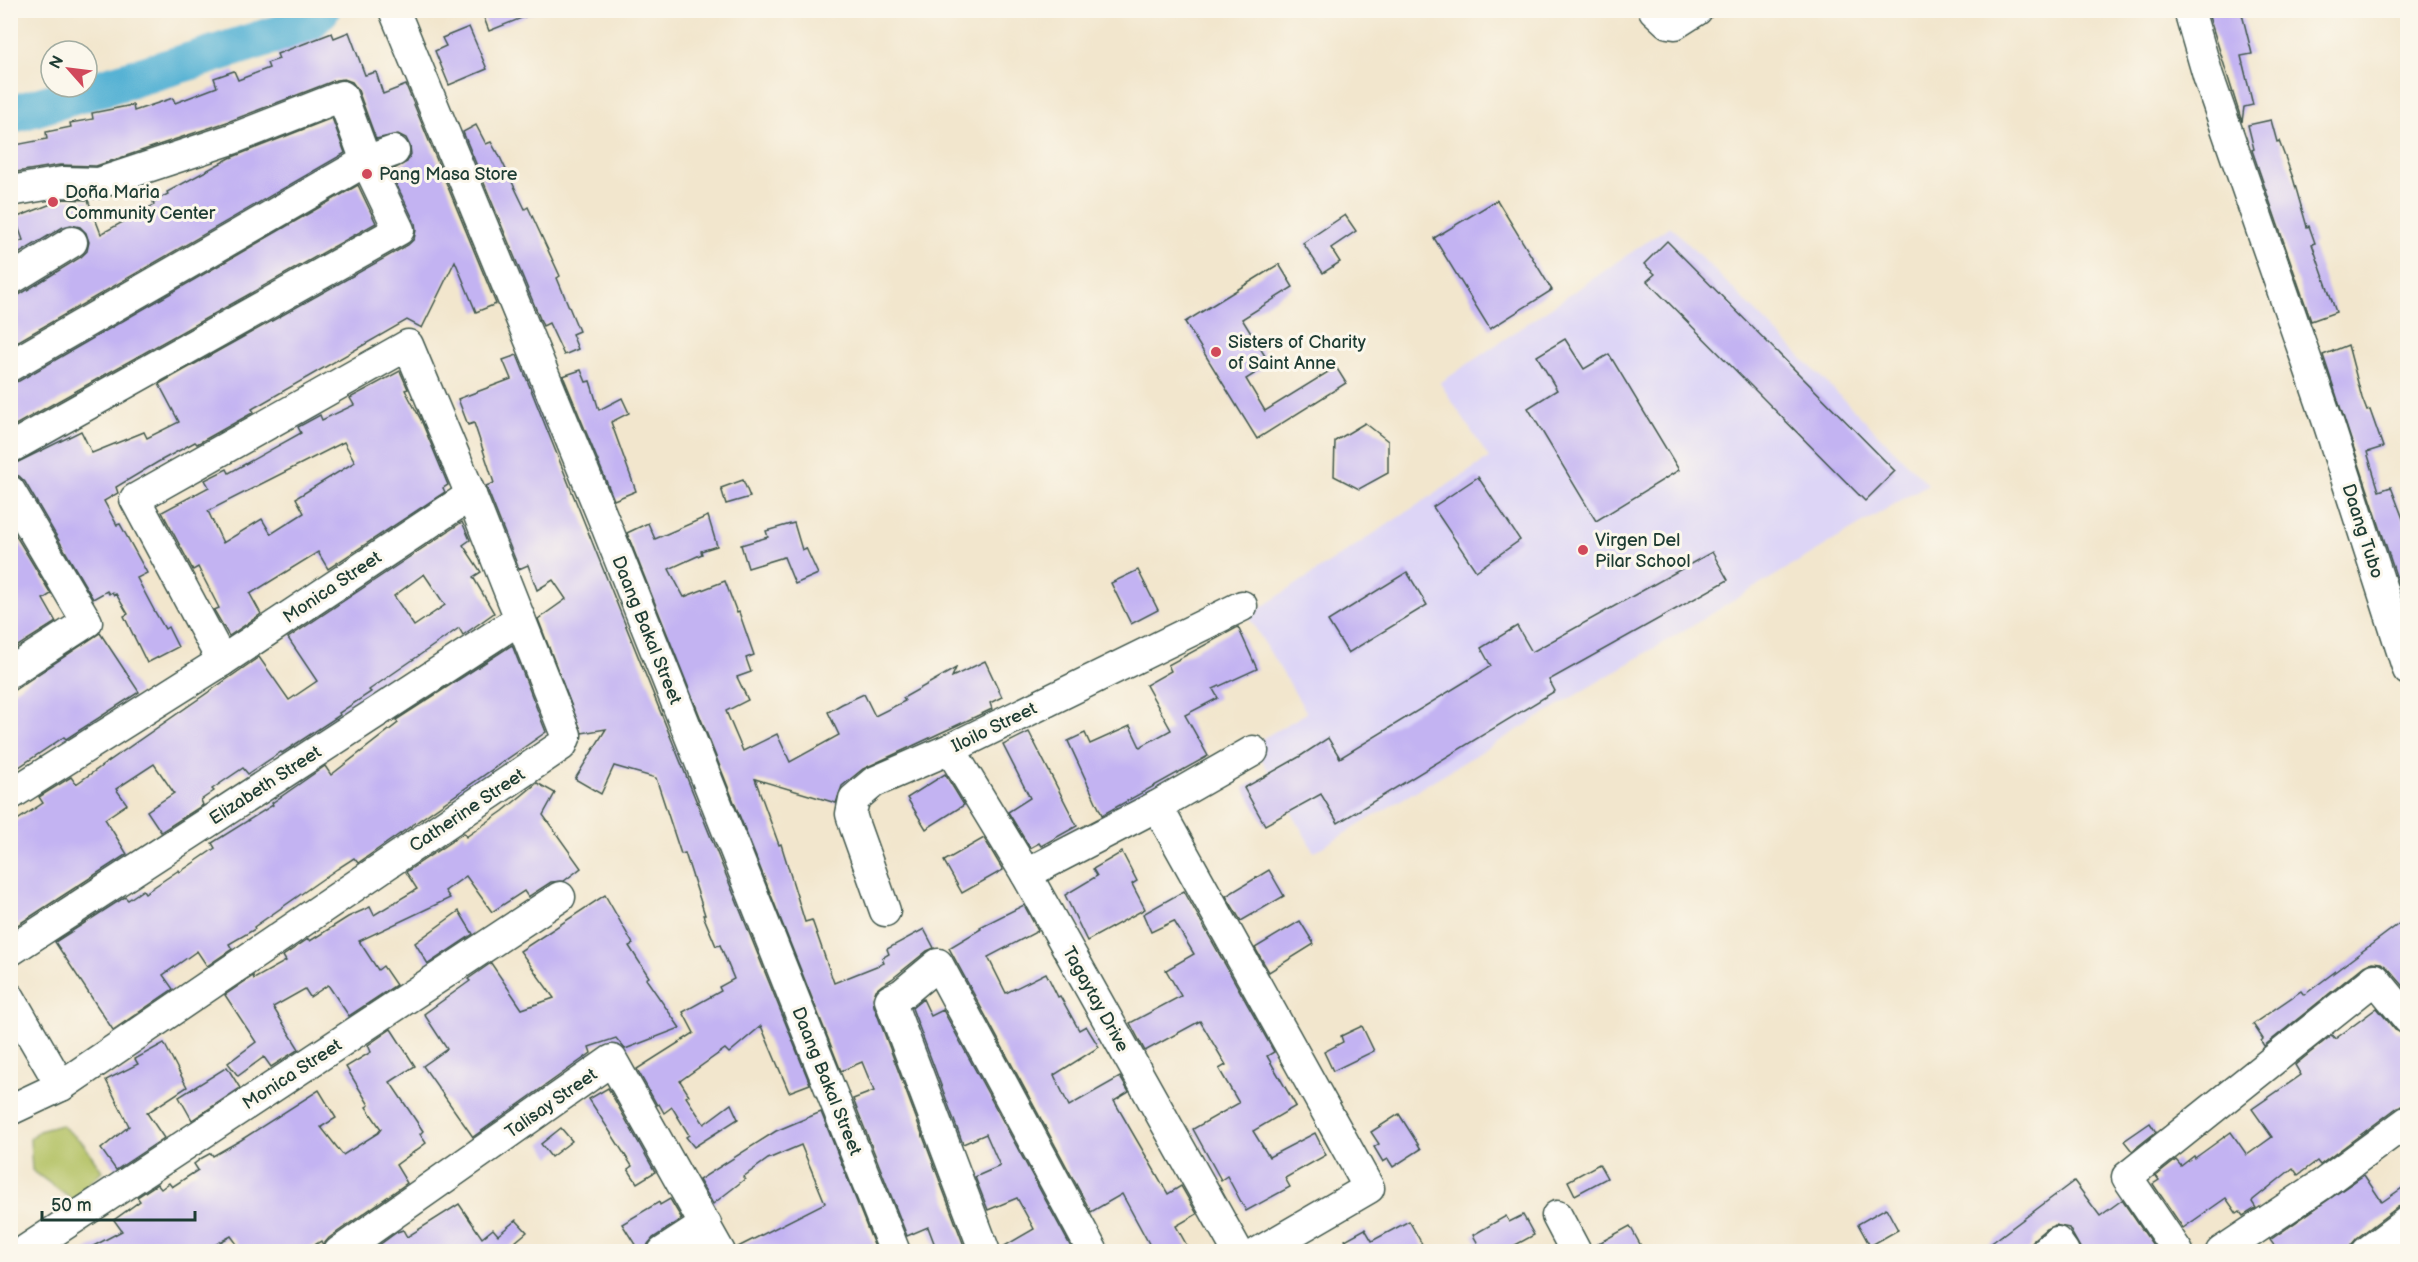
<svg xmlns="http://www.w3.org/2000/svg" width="2418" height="1262" font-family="'Balsamiq Sans',sans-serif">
	<rect width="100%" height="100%" fill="#fbf7ec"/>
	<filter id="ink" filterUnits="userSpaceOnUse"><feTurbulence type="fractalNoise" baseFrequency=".0167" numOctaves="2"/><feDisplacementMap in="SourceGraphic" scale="12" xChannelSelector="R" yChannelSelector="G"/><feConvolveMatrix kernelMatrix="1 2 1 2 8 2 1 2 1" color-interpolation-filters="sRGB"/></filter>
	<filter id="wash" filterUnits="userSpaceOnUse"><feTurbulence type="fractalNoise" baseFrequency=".008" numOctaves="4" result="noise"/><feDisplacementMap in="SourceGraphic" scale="24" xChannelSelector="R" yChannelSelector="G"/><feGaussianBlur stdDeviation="1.35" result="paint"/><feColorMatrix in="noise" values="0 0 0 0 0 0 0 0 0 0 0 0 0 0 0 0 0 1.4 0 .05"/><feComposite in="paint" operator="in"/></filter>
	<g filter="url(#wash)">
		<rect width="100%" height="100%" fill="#f2e6cd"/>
		<path fill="#ddd5f6" d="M1670,226L1928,484L1314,852L1253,744L1307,713L1248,616L1489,458L1440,383Z"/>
		<path fill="#b3c163" stroke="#697f4c" stroke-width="1.5" d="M61,1125L83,1143L102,1171L89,1183L90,1195L78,1204L32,1170L30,1139L39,1131Z"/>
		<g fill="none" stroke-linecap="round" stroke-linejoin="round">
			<path stroke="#56b2d4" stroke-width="38" d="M10,115L208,56L306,25L321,10"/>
		</g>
		<g id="blocks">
			<g fill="#c3b3f2" fill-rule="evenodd">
				<path d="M481,10H538L539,11L489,31Z"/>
				<path d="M2207,10H2241L2252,54L2241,56L2253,105L2244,107L2242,122Z"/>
				<path d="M469,27L487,69L449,85L435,51L446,46L442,38Z"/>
				<path d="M349,32L365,75L376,72L383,94L406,85L496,304L476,312L455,261L422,328L407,320L252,409L254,412L197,444L195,442L158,462L116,487L118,493L104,501L117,525L120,524L147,573L137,578L155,612L165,629L168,627L178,647L147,663L124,616L128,614L116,594L114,595L112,592L109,594L107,591L93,599L25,482L19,476L10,474V466L81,431L92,453L144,432L147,438L179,422L159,384L408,245L414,239L416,230L415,223L390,171L407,162L411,154L410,146L406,138L398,134L376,139L358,90L352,82L344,79L336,80L230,121L96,166L60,165L10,173V146L47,139L46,132L71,127L70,123L93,119L92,113L133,105L134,111L173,98L175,103L217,87L214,78L234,71L238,80L269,68L267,63L279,59L277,54L332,33L334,38Z"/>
				<path d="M332,118L345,153L10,346V297L19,295L81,257L87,251L89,242L86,233L80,227L71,225L63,227L10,259V246L23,240L15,218L64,199L88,200L101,234L154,205L153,202L168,194L167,192L230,158Z"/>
				<path d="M2271,120L2277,142L2279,141L2293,178L2307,227L2309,226L2315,243L2312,244L2336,312L2311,321L2252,150L2254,149L2248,125Z"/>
				<path d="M476,125L486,144L491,142L496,151H497L525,209L528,207L560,276L557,278L579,331L572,334L578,349L564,355L549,323L543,326L463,132Z"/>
				<path d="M358,185L376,223L10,428V383L19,381Z"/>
				<path d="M1497,200L1552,290L1490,329L1434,238Z"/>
				<path d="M1345,215L1356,231L1331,248L1340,262L1323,273L1303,243Z"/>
				<path d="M1667,241L1895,471L1865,501L1647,281L1655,274L1644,264Z"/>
				<path d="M1279,264L1293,287L1242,319L1270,364L1246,379L1265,411L1336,367L1346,383L1257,439L1185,322Z"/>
				<path d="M1565,339L1584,369L1609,354L1679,470L1596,521L1528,408L1557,390L1537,356Z"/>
				<path d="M2348,345L2362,398L2367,411L2370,410L2383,447L2367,452L2379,491L2391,487L2408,532V612L2323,355Z"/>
				<path d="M517,355L810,1084L789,1092L761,1026L729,1053L725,1049L680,1081L689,1095L686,1097L704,1124L731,1104L738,1119L694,1147L686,1137L689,1135L672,1107L664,1113L659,1104L657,1105L637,1069L694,1033L683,1012L721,991L719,987L734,979L720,945L716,946L703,915H705L685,853L681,854L656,778L614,766L601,794L575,779L606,729L582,733L538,619L566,599L553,580L537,590L528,565L519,569L486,486L494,483L474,423L468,425L458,399L511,379L503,360Z"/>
				<path d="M581,370L586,382L590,381L599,410L622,398L629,413L611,422L636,491L614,500L563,376Z"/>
				<path d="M400,371L408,389L405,390L421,420L448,485L443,488L445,492L328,569L318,552L250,594L261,614L229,636L214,610L219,608L198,567L193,570L162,512L209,487L205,480L227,469L229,473L301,433L298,427L320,415L322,420L354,405L350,398ZM344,442L355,462L296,498L304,513L271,534L262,519L223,543L208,511Z"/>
				<path d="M1365,423L1388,441V473L1359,489L1334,476L1335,441Z"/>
				<path d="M1478,477L1520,540L1476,571L1433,507Z"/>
				<path d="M743,480L750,497L726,504L721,488Z"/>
				<path d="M708,516L717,546L701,551L702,554L669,569L684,597L725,581L737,613L739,612L754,655L746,658L751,672L737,677L748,700L726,711L743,751L777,734L790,762L839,735L828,712L842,704L864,694L875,716L905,701L903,698L956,668L952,677L985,661L1002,697L990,703L992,709L863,769L842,786L836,803L755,779L779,845L781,844L805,922L812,920L834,983L884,963L882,958L889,954L887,949L924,929L934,948L927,951L892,979L882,985L876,990L873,998L874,1006L966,1251H941L940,1247L936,1248L928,1227L907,1236L853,1099L874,1091L862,1062L841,1071L627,533L648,523L655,539Z"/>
				<path d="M462,522L470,540L463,545L481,572L473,577L494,613L463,635L459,628L369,690L371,692L339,713L340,715L282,753L281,752L248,774L243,768L212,789L214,791L201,800L203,805L161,832L147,811L174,793L154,764L116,789L127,804L105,819L127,854L10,930V825L43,803L39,797L71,777L76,784L259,657L289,700L317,681L288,638ZM424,574L445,605L414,626L394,596Z"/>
				<path d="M794,523L802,550L806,548L818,574L795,584L784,557L748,568L741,545L768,537L766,531Z"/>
				<path d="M10,526L51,594L43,599L56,622L10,651Z"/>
				<path d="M1712,552L1728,580L1549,680L1555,691L1338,823L1321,794L1265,825L1244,788L1299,757L1328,738L1340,758L1491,666L1481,648L1517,626L1532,652Z"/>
				<path d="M1138,570L1158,610L1131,624L1111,583Z"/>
				<path d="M1407,572L1427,605L1348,653L1328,621Z"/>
				<path d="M1238,627L1257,669L1213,689L1218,698L1185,715L1208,756L1102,815L1068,741L1085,733L1090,744L1130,726L1140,747L1171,730L1146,685L1171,671L1168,665Z"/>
				<path d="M100,633L139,692L66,739L64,737L10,773V693Z"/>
				<path d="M512,645L546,732L358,863L354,858L337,869L254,927L255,929L229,944L232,949L207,966L197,951L163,975L173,989L113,1030L55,942L125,897L128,900L143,890L145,893L179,870L180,872L215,848L212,843L273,805L272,803L325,766L331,775L398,723L396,720Z"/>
				<path d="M1029,732L1077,826L1041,846L1039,843L1030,848L1008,812L1030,798L1003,745Z"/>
				<path d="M945,774L964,805L926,829L907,798Z"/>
				<path d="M537,783L555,793L543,815L581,868L564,881L551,882L528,897L524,891L492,912L466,876L445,891L450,898L359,941L378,970L383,966L396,985L349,1016L328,985L310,997L305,989L273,1007L299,1049L271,1067L264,1057L238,1076L228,1063L256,1042L225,995L253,976L254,979L286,961L283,956L308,939L310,941L348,917L370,907L374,915L417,889L406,872L464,833L466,837L503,811Z"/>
				<path d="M984,838L1003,870L962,893L944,861Z"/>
				<path d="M1122,852L1137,881L1132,884L1145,909L1087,941L1065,895L1097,876L1093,869Z"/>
				<path d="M1269,870L1284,896L1241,921L1226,896Z"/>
				<path d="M1184,891L1274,1052L1267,1056L1296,1106L1253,1131L1269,1157L1315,1133L1326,1155L1285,1178L1290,1187L1246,1211L1227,1176L1221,1180L1193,1129L1239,1103L1219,1069L1226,1065L1200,1021L1145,1051L1130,1023L1181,996L1166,970L1194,954L1174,921L1151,932L1143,914Z"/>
				<path d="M605,895L633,944L629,946L649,977L646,979L680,1028L625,1049L616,1038L589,1047L591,1053L473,1137L423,1066L447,1049L424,1014L470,981L468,979L491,963L522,1009L554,998L520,951Z"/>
				<path d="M1024,905L1038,931L988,957L1006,993L1046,973L1058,997L1060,996L1079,1030L1086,1026L1099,1047L1054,1075L1069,1106L1120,1077L1129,1092L1114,1101L1168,1194L1181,1186L1197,1214L1176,1226L1190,1251H1153L1122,1194L1091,1212L949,948L981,929L980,927Z"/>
				<path d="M459,911L473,934L428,964L415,943Z"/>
				<path d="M2408,917V991L2388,968L2381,963L2372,962L2364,966L2264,1046L2261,1041L2263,1039L2253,1024L2301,991L2304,995Z"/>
				<path d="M1300,921L1314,944L1269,972L1255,948Z"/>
				<path d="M923,999L931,1016L943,1010L1073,1251H1002L1001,1248L1034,1229L1017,1198L988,1210L975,1177L1000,1166L986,1134L963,1144L912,1008Z"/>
				<path d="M2377,1008L2395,1030L2408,1036V1104L2398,1107L2320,1165L2317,1161L2298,1175L2293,1168L2253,1200L2252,1202L2256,1208L2243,1216L2240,1212L2237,1214L2226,1198L2183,1228L2153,1184L2159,1180L2156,1176L2176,1160L2181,1166L2194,1156L2195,1158L2231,1132L2247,1155L2272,1137L2252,1109L2301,1075L2295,1065L2332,1035L2335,1039Z"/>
				<path d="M1362,1026L1374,1051L1333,1071L1324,1052L1343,1042L1341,1036Z"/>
				<path d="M391,1029L415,1066L390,1082L423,1131L420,1134L426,1143L396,1165L407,1183L329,1238L323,1245L321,1241L305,1251H242L231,1236L204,1251H84L122,1231L114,1220L140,1201L137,1197L157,1184L161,1189L169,1183L172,1187L198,1170L194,1164L202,1158L211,1153L213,1156L241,1140L319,1090L336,1118L321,1127L343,1155L378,1133L381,1129L366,1107L369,1105L346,1067L371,1052L368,1045Z"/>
				<path d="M164,1043L187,1087L147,1113L164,1138L116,1170L101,1149L129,1126L106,1080L138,1064L135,1059Z"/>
				<path d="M227,1067L240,1088L192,1120L179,1097Z"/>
				<path d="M608,1088L655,1172L637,1183L628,1169L632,1166L589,1099Z"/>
				<path d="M821,1112L876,1250L737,1251L736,1248L825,1203L801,1145L768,1159L743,1177L745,1179L713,1204L699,1180L776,1131Z"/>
				<path d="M1399,1114L1421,1149L1393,1167L1388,1159L1383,1162L1374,1147L1379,1144L1371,1132Z"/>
				<path d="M2150,1123L2156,1132L2132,1151L2124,1141Z"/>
				<path d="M561,1128L572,1141L551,1157L541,1144Z"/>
				<path d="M1599,1164L1607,1178L1575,1195L1568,1181Z"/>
				<path d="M2364,1175L2382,1202L2408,1184V1204L2398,1207L2357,1238L2351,1245L2350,1251H2278L2270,1240Z"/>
				<path d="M2074,1181L2100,1216L2122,1200L2157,1251H2082L2069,1228L2055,1225L2046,1229L2034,1239L2028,1251H1981Z"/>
				<path d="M670,1199L682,1219L653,1238L648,1244L646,1251H639L622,1224L659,1202L660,1205Z"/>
				<path d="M459,1204L482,1238L493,1229L498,1235L516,1220L527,1232L508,1248L510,1251H371L397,1232L403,1230L407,1237Z"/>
				<path d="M1886,1208L1898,1230L1870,1246L1858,1224Z"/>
				<path d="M1523,1215L1534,1235L1504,1251H1482L1473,1235L1506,1216L1509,1222Z"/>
				<path d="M1409,1221L1426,1251H1351L1345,1240L1365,1229L1372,1241Z"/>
				<path d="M1630,1226L1641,1246L1631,1251H1593L1592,1247Z"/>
			</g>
		</g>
	</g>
	<g filter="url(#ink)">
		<use href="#blocks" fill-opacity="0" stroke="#3f564b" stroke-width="1.5"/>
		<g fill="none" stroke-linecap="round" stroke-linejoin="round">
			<g stroke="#3f564b" stroke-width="33">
				<g id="minor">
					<path d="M394,10L605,523L895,1252"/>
					<path d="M1654,10L1668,23L1675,24L1697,10"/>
					<path d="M2189,10L2208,76L2329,425L2408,670"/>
					<path d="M10,191L63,182L99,183L232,139L342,96L366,161L399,230L10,448"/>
					<path d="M10,280L72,242"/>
					<path d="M10,366L366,161L394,151"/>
					<path d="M10,491L87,622L10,672"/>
					<path d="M950,749L1026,874L1238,1252"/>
					<path d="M10,795L222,661L471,495"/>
					<path d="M1157,806L1369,1188L1259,1252"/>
					<path d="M1026,874L1157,806L1253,751"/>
					<path d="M885,911L855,827L851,814L854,799L874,782L950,749L1242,606"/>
					<path d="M10,951L520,619"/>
					<path d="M10,998L61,1086"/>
					<path d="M10,1110L61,1086L562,745L566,735L471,495L408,345L135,499L222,661"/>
					<path d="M1557,1216L1576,1252"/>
					<path d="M23,1252L560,897"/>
					<path d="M339,1252L612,1060L720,1252"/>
					<path d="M663,1252L706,1224"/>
					<path d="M985,1252L890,1000L902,994L938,964L1093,1252"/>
					<path d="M2045,1252L2057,1242L2064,1252"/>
					<path d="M2178,1252L2127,1177L2375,979L2408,1019"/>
					<path d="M2221,1252L2324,1183L2408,1121"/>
					<path d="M2367,1252L2408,1221"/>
				</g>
			</g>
			<use href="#minor" stroke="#fff" stroke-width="30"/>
		</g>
	</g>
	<g fill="#d1495b" stroke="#fbf7ec" stroke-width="2">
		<circle cx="367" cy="174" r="6"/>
		<circle cx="53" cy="202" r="6"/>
		<circle cx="1216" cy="352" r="6"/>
		<circle cx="1583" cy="550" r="6"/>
	</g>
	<g text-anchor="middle" stroke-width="6" stroke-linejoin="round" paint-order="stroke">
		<g font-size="18" fill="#1f3d34" stroke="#fbf7ec" text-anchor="start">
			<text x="379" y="180">Pang Masa Store</text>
			<text x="65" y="198">Doña Maria<tspan x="65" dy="21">Community Center</tspan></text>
			<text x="1228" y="348">Sisters of Charity<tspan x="1228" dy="21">of Saint Anne</tspan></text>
			<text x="1595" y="546">Virgen Del<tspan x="1595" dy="21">Pilar School</tspan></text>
		</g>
		<g font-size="18" fill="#1f3d34" stroke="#fbf7ec">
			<text transform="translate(2363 531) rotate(72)" y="6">Daang Tubo</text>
			<text transform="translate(332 587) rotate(-34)" y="6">Monica Street</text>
			<text transform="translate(647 630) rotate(68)" y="6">Daang Bakal Street</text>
			<text transform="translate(994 727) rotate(-26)" y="6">Iloilo Street</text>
			<text transform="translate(265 785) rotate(-33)" y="6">Elizabeth Street</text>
			<text transform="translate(467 810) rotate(-34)" y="6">Catherine Street</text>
			<text transform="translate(1096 999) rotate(61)" y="6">Tagaytay Drive</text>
			<text transform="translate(292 1074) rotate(-33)" y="6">Monica Street</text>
			<text transform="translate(827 1081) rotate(68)" y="6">Daang Bakal Street</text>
			<text transform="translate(551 1103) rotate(-35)" y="6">Talisay Street</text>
		</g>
	</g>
	<rect width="2418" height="1262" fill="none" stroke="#fbf7ec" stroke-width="36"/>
	<g transform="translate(69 69) rotate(298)"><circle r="28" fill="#fbf7ec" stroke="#a3ada2" stroke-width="1.5"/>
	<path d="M0-4.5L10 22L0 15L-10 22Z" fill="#d1495b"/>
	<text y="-9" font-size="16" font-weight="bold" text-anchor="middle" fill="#1f3d34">N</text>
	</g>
	<path d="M42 1211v9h153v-9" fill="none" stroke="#1f3d34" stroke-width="3"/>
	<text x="51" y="1211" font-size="18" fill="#1f3d34" stroke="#fbf7ec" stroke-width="4.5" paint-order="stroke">50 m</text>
</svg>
